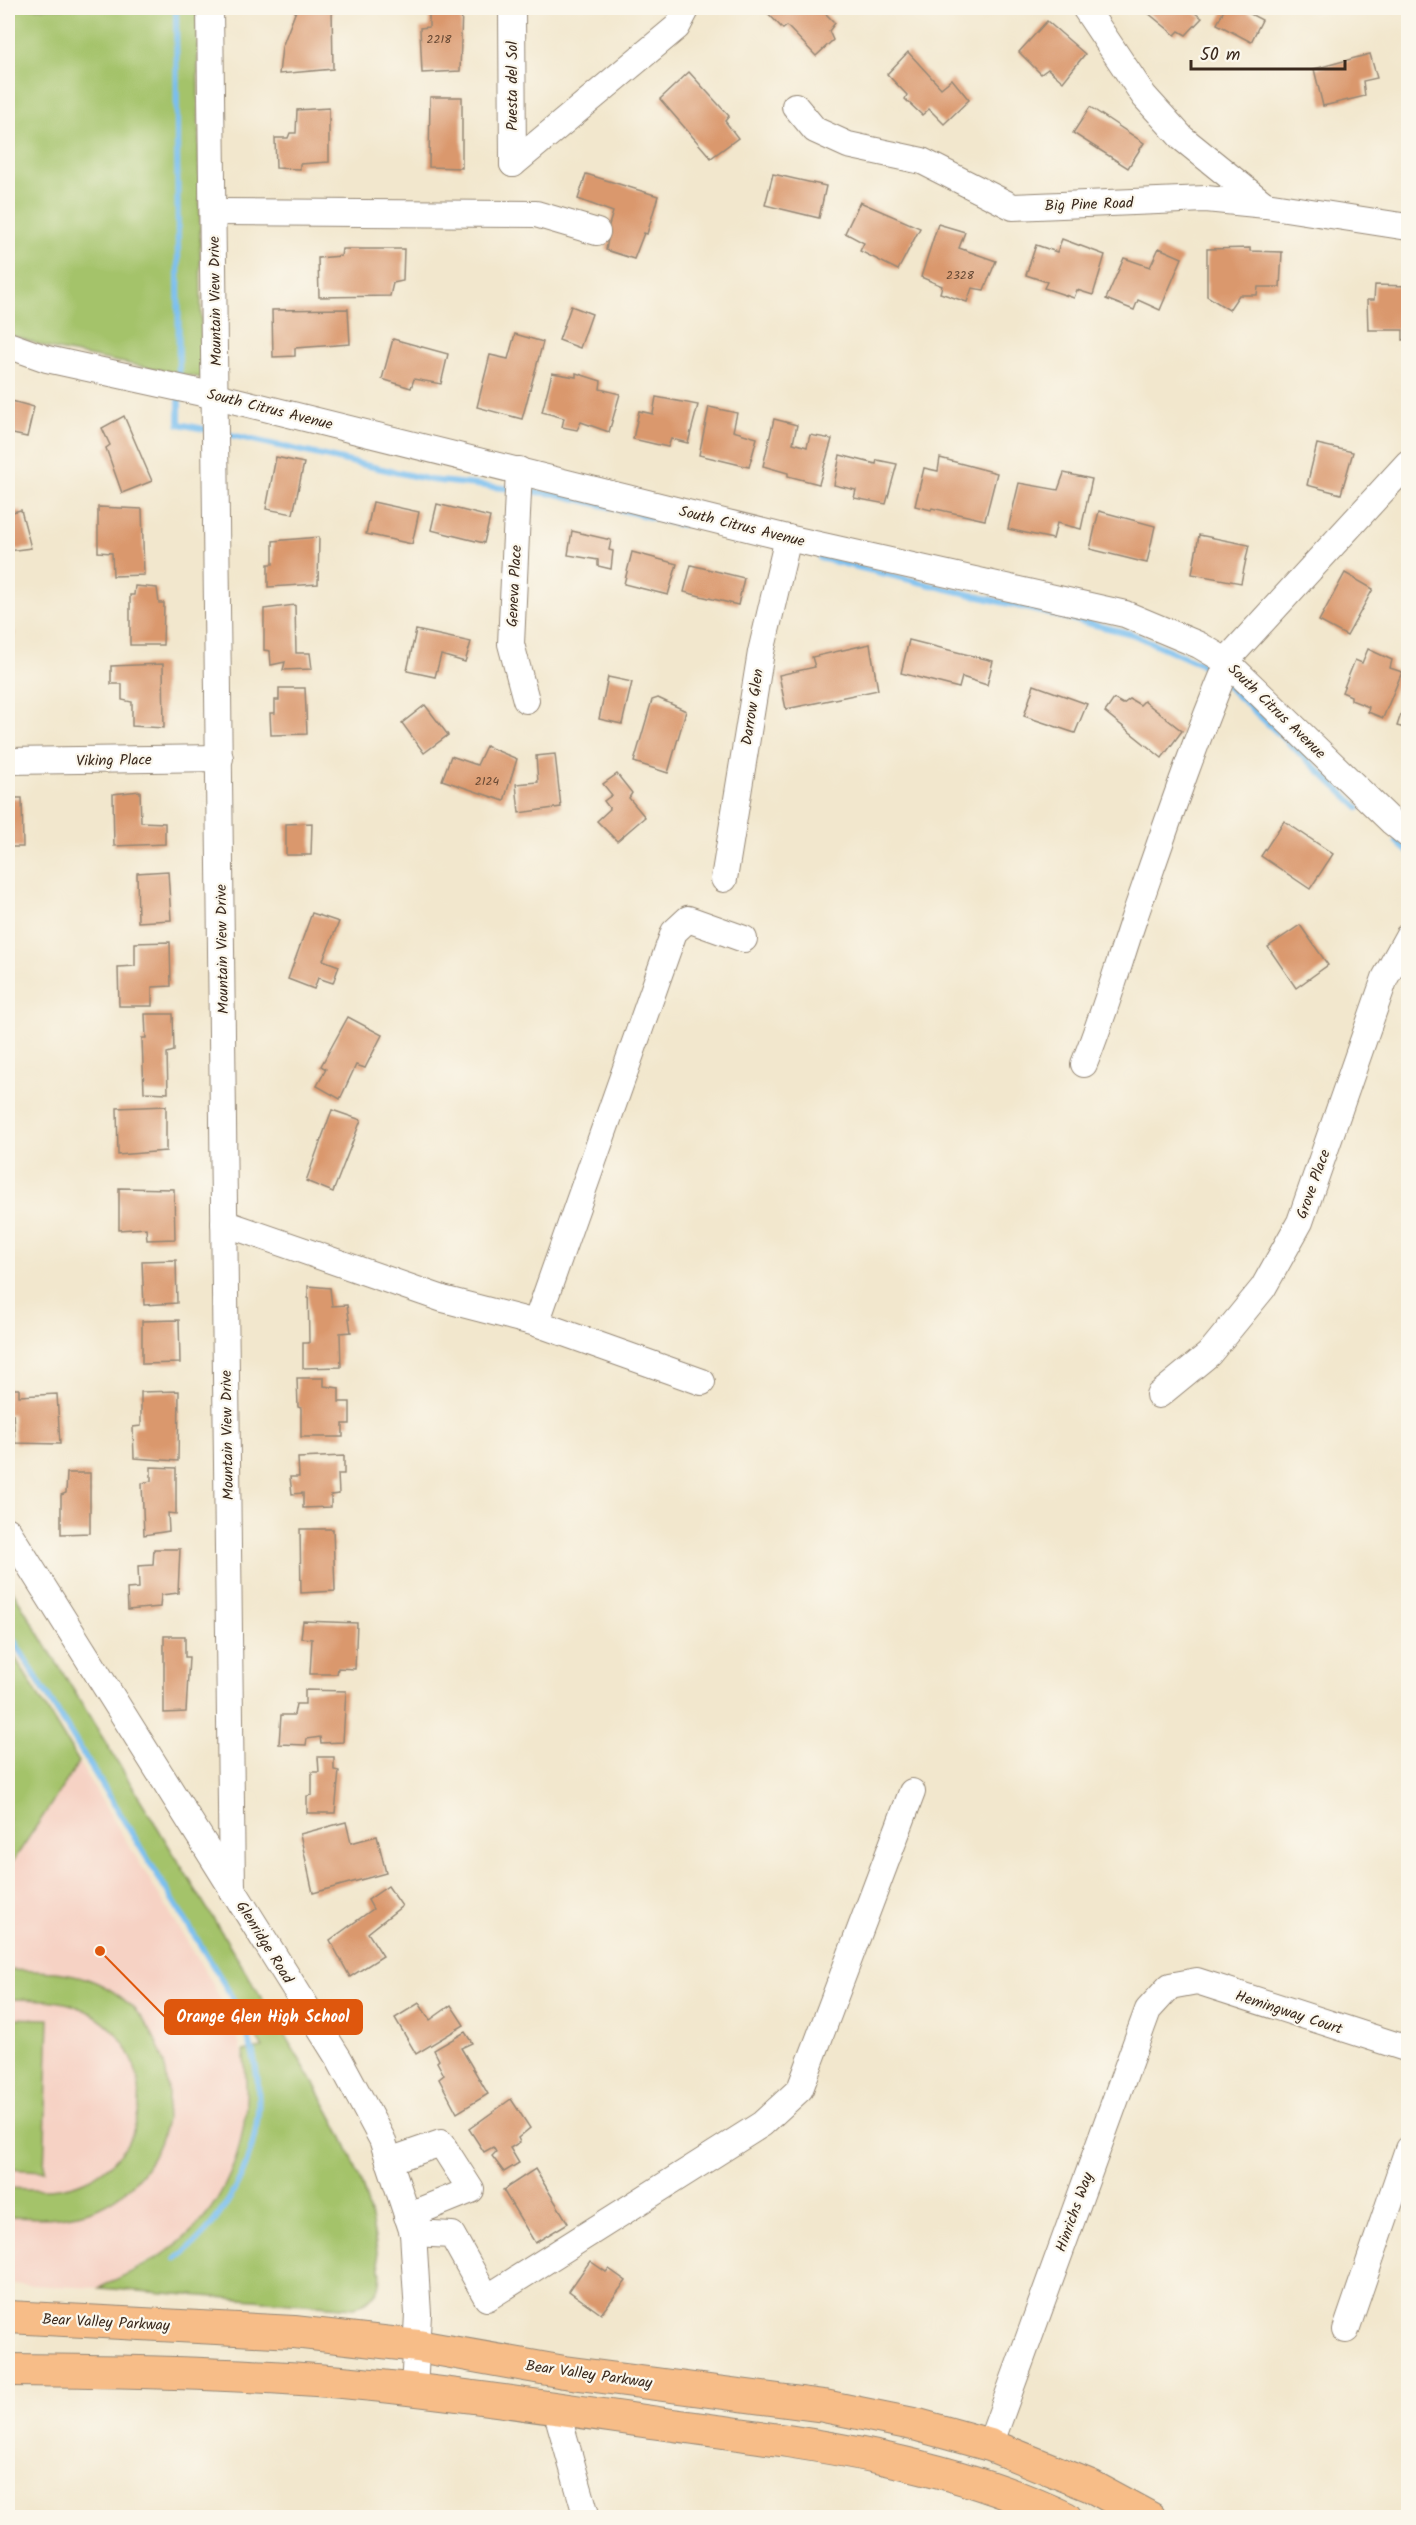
<svg xmlns="http://www.w3.org/2000/svg" width="1416" height="2525" font-family="Kalam,sans-serif">
	<rect width="100%" height="100%" fill="#fbf7ec"/>
	<filter id="ink" filterUnits="userSpaceOnUse"><feTurbulence type="fractalNoise" baseFrequency=".0167" numOctaves="2"/><feDisplacementMap in="SourceGraphic" scale="12" xChannelSelector="R" yChannelSelector="G"/><feConvolveMatrix kernelMatrix="1 2 1 2 8 2 1 2 1" color-interpolation-filters="sRGB"/></filter>
	<filter id="wash" filterUnits="userSpaceOnUse"><feTurbulence type="fractalNoise" baseFrequency=".008" numOctaves="4" result="noise"/><feDisplacementMap in="SourceGraphic" scale="24" xChannelSelector="R" yChannelSelector="G"/><feGaussianBlur stdDeviation="1.35" result="paint"/><feColorMatrix in="noise" values="0 0 0 0 0 0 0 0 0 0 0 0 0 0 0 0 0 1.4 0 .05"/><feComposite in="paint" operator="in"/></filter>
	<g filter="url(#wash)">
		<rect width="100%" height="100%" fill="#f2e7cd"/>
		<path fill="#f6d2c4" d="M8,1646L211,1981L234,2025L245,2067L247,2091L241,2140L231,2173L215,2203L192,2231L170,2249L99,2288L8,2284Z"/>
		<g fill="#a4c36a" stroke="#707644" stroke-width="1.5">
			<path d="M8,8H197L202,378L52,349L8,334Z"/>
			<path d="M8,1583L301,2062C340,2127 366,2174 377,2251C379,2263 383,2276 379,2287C376,2297 363,2303 355,2308L99,2288C123,2275 150,2265 172,2248C234,2202 255,2125 243,2051L263,2048L8,1636Z"/>
			<path d="M8,1646L79,1762L8,1869Z"/>
			<path d="M8,1970C34,1971 63,1970 88,1979C190,2017 196,2163 97,2208C68,2220 38,2218 8,2217V2188C34,2189 60,2192 84,2181C161,2148 156,2039 80,2008C58,1998 31,2000 8,1999Z"/>
			<path d="M8,2018L49,2019L44,2171L8,2169Z"/>
		</g>
		<g fill="none" stroke-linecap="round" stroke-linejoin="round">
			<g stroke="#79bff0" stroke-width="6">
				<path d="M176,8L179,382"/>
				<path d="M179,395V424L209,430"/>
				<path d="M222,433L431,480L512,489"/>
				<path d="M525,491L557,494L682,525"/>
				<path d="M820,558L1132,634L1210,668L1217,675"/>
				<path d="M1226,685L1359,808"/>
				<path d="M1396,841L1408,852"/>
				<path d="M8,1631L228,1990C240,2014 250,2037 255,2063C270,2136 234,2215 176,2259"/>
			</g>
		</g>
		<g id="blocks">
			<g fill="#da986d">
				<path d="M297,8H332L333,69L279,74L282,47Z"/>
				<path d="M429,8H462L460,71L422,73L420,28L429,27Z"/>
				<path d="M763,8H820L835,23L829,31L833,40L816,56L787,26L783,29Z"/>
				<path d="M1142,8H1197L1195,13L1202,18L1186,35L1179,31L1175,35Z"/>
				<path d="M1225,8H1239L1262,20L1251,42L1217,24Z"/>
				<path d="M1047,21L1085,54L1063,82L1048,69L1041,74L1019,52Z"/>
				<path d="M908,52L941,88L952,79L969,100L944,124L929,109L922,115L905,99L907,95L887,74Z"/>
				<path d="M1370,54L1377,78L1363,81L1365,96L1323,106L1314,69Z"/>
				<path d="M689,72L729,116L725,121L738,138L711,158L660,99Z"/>
				<path d="M430,97H462V168L429,167Z"/>
				<path d="M1090,107L1144,143L1128,168L1073,133Z"/>
				<path d="M329,108V162L300,164V169L276,168L275,138H288L290,133H296L297,110Z"/>
				<path d="M586,174L658,196L647,234L644,233L634,259L606,250L608,239L605,238L613,212L578,199Z"/>
				<path d="M773,174L826,186L819,218L765,205Z"/>
				<path d="M860,202L920,228L898,270L860,251L864,243L845,233Z"/>
				<path d="M938,224L965,232L959,248L996,261L984,290L972,288L967,302L940,293L942,286L921,277Z"/>
				<path d="M1062,239L1105,255L1093,295L1077,290L1074,298L1044,288L1047,282L1026,275L1036,245L1057,252Z"/>
				<path d="M1159,248L1182,258L1160,310L1138,300L1134,310L1106,299L1124,258L1150,267Z"/>
				<path d="M1250,248V251L1282,252L1280,287H1258L1257,295H1239L1229,310L1207,296V249Z"/>
				<path d="M342,249H404L403,281L393,283L390,296L319,297L318,258L341,256Z"/>
				<path d="M1375,285L1408,286V339L1403,340V330H1368L1367,300H1374Z"/>
				<path d="M571,306L592,314L580,348L559,340Z"/>
				<path d="M348,309L350,344L295,348V356L273,357L272,310Z"/>
				<path d="M515,334L543,342L522,419L477,407L490,355L508,359Z"/>
				<path d="M393,339L448,354L441,384L414,379L411,388L382,379Z"/>
				<path d="M552,373L576,377V373L601,381L600,389L620,394L609,432L581,422L577,430L562,427L564,418L542,412Z"/>
				<path d="M656,397L698,405L688,443L671,439L668,447L633,439L639,411L653,414Z"/>
				<path d="M8,400L34,407L27,437L8,433Z"/>
				<path d="M709,407L737,413L733,431L757,438L749,467L699,455Z"/>
				<path d="M124,416L152,481L122,493L106,448L110,445L102,428Z"/>
				<path d="M774,419L797,425L793,443L807,447L810,435L832,439L819,484L788,476V473L763,466Z"/>
				<path d="M1317,444L1353,452L1341,494L1307,485Z"/>
				<path d="M840,455L876,464L877,460L897,464L886,504L854,498L856,490L834,485Z"/>
				<path d="M276,457L304,463L293,514L266,509Z"/>
				<path d="M940,458L997,473L985,520L932,508L931,510L915,506L924,468L938,471Z"/>
				<path d="M1064,473L1092,479L1081,529L1057,523L1053,539L1008,529L1019,483L1058,490Z"/>
				<path d="M373,502L419,512L412,544L366,534Z"/>
				<path d="M437,504L490,517L484,543L431,530Z"/>
				<path d="M98,507L142,509L144,575L113,576L112,553L98,552Z"/>
				<path d="M21,510L31,548L8,551V513Z"/>
				<path d="M1099,511L1155,526L1147,563L1090,549Z"/>
				<path d="M572,531L611,540L609,550L613,551L611,569L598,566V560L568,555Z"/>
				<path d="M1199,535L1249,545L1241,583L1192,574Z"/>
				<path d="M319,537L318,584L268,587V564H273V541Z"/>
				<path d="M632,552L677,564L668,595L624,584Z"/>
				<path d="M691,565L744,578L738,605L684,592Z"/>
				<path d="M1345,573L1373,589L1347,636L1319,621Z"/>
				<path d="M135,586L157,588L159,603H164L163,645H130V595H134Z"/>
				<path d="M295,605L296,653H310L312,669L283,670L285,662L271,665L270,651L264,650V609Z"/>
				<path d="M8,630L15,632L8,659Z"/>
				<path d="M416,630L471,642L465,662L441,655L435,677L407,671Z"/>
				<path d="M909,640L993,661L987,685L962,677L959,688L901,673Z"/>
				<path d="M870,644L878,690L786,709L779,675L815,667L812,657Z"/>
				<path d="M1368,649L1392,660L1390,668L1402,672L1383,718L1368,712L1369,707L1351,700V696L1342,692L1355,660L1362,663Z"/>
				<path d="M163,664L164,728L132,726V702L122,700V684H111V666Z"/>
				<path d="M608,677L632,682L622,724L599,719Z"/>
				<path d="M1034,685L1087,704L1075,733L1024,716Z"/>
				<path d="M279,688H305L307,734L271,735L270,713H275V700H279Z"/>
				<path d="M1407,696L1408,697V729L1397,726Z"/>
				<path d="M658,698L686,711L668,773L634,762L652,700Z"/>
				<path d="M1114,699L1123,704L1130,699L1140,705L1144,701L1182,731L1162,758L1105,712Z"/>
				<path d="M425,705L448,735L424,753L402,723Z"/>
				<path d="M486,746L517,759L504,801L442,780L451,756L477,765Z"/>
				<path d="M555,754L561,807L519,813L516,784L538,782L536,756Z"/>
				<path d="M617,774L632,793L629,798L645,817L617,841L597,821L610,809L604,801L612,795L603,784Z"/>
				<path d="M140,791L141,822L165,823V844L114,846L113,794Z"/>
				<path d="M8,798H22L23,847H8Z"/>
				<path d="M1284,821L1333,854L1310,889L1261,856Z"/>
				<path d="M312,823L311,855H286V824Z"/>
				<path d="M168,871L171,920L138,922L137,873Z"/>
				<path d="M312,913L339,922L323,960L339,966L333,983L318,978L314,989L288,979Z"/>
				<path d="M1300,925L1328,965L1296,988L1268,947Z"/>
				<path d="M170,942L171,986L152,987V1006H119L118,967L135,966V943Z"/>
				<path d="M145,1014H173L174,1051L167,1053L168,1093L144,1092L142,1038H146Z"/>
				<path d="M348,1017L382,1035L365,1068L356,1065L340,1099L317,1086L326,1069L321,1066Z"/>
				<path d="M166,1106V1151L118,1155L117,1108Z"/>
				<path d="M1408,1108V1125H1407L1404,1109Z"/>
				<path d="M332,1110L361,1120L333,1192L306,1181Z"/>
				<path d="M119,1188L174,1189L175,1239L147,1240L146,1228L119,1230Z"/>
				<path d="M176,1260L177,1303L144,1305L142,1261Z"/>
				<path d="M308,1286L330,1288L332,1306L347,1305L351,1332L340,1333L341,1367L303,1368V1343H309Z"/>
				<path d="M179,1320L180,1363L142,1364V1321Z"/>
				<path d="M297,1378H324V1386L339,1388V1402H350V1424H343V1437H301V1408L298,1407Z"/>
				<path d="M8,1389H19V1396L57,1394L60,1444L15,1443L13,1414H8Z"/>
				<path d="M179,1391L178,1461L134,1458L133,1427L141,1426V1392Z"/>
				<path d="M344,1456V1474H338L339,1494L331,1495V1507L303,1508V1493L292,1494L290,1477H299L298,1458Z"/>
				<path d="M151,1467L176,1468V1514L168,1513L169,1531L144,1535L142,1483L151,1481Z"/>
				<path d="M67,1473H90V1533L61,1534V1495L66,1493Z"/>
				<path d="M300,1529H333L335,1591L301,1593Z"/>
				<path d="M154,1549H180L178,1593L161,1595L160,1607L128,1610L127,1589L139,1588L138,1566L153,1565Z"/>
				<path d="M303,1621L357,1623L355,1669L338,1668L337,1674H310L312,1639L301,1638Z"/>
				<path d="M164,1636H185V1657H189L186,1712L164,1713Z"/>
				<path d="M305,1690L346,1691L343,1742L321,1743L320,1737L307,1739L306,1745L279,1744L281,1715H294L296,1704H305Z"/>
				<path d="M318,1757H334V1770L339,1771L335,1813H307V1796L312,1795V1772H319Z"/>
				<path d="M346,1822L351,1843L377,1836L386,1873L313,1893L300,1834Z"/>
				<path d="M388,1886L402,1906L368,1933L383,1956L350,1977L330,1940L373,1909L368,1900Z"/>
				<path d="M419,2003L430,2020L451,2005L464,2025L416,2054L395,2018Z"/>
				<path d="M465,2032L472,2043L461,2048L488,2094L457,2113L439,2079L444,2075L437,2062L439,2060L434,2050Z"/>
				<path d="M511,2099L530,2128L518,2138L520,2142L510,2148L519,2163L504,2172L492,2156L496,2152L493,2147L484,2152L469,2129Z"/>
				<path d="M535,2169L568,2223L535,2243L503,2190Z"/>
				<path d="M590,2261L606,2272L609,2269L626,2281L601,2314L569,2291Z"/>
			</g>
		</g>
	</g>
	<g filter="url(#ink)">
		<use href="#blocks" fill-opacity="0" stroke="#968876" stroke-width="1.5"/>
		<g fill="none" stroke-linecap="round" stroke-linejoin="round">
			<g stroke="#968876" stroke-width="28">
				<g id="minor">
					<path d="M210,8L232,1891"/>
					<path d="M512,8L513,164"/>
					<path d="M1085,8L1144,96L1182,138L1265,205"/>
					<path d="M795,106L815,130L848,145L922,161L1013,207L1206,199L1266,205L1408,227"/>
					<path d="M513,164L677,27L687,8"/>
					<path d="M214,212L536,214L597,232"/>
					<path d="M8,345L47,359L216,396L788,538L1125,614L1199,645L1226,661L1392,822L1408,835"/>
					<path d="M519,470L511,644L526,700"/>
					<path d="M1226,661L1408,463"/>
					<path d="M8,761L220,758"/>
					<path d="M724,879L761,652L788,538"/>
					<path d="M1084,1064C1103,1018 1117,969 1133,921C1163,835 1192,748 1228,663"/>
					<path d="M224,1223L443,1299L536,1323L702,1382"/>
					<path d="M536,1323L674,932L688,919L744,939"/>
					<path d="M1159,1395L1209,1354L1263,1288L1300,1222L1385,978L1408,936"/>
					<path d="M8,1531L339,2059L382,2139L413,2233L418,2314L414,2390"/>
					<path d="M389,2161L441,2143L471,2190L407,2216"/>
					<path d="M413,2233L452,2235L487,2298L762,2124L800,2089L912,1792"/>
					<path d="M1346,2330L1408,2149"/>
					<path d="M556,2409L587,2518"/>
					<path d="M990,2445L1148,2010L1170,1986L1197,1981L1408,2049"/>
				</g>
			</g>
			<g stroke="#968876" stroke-width="34">
				<g id="major">
					<path d="M8,2317L294,2332L418,2346L564,2372L824,2406L918,2425L990,2445L1091,2486L1150,2518"/>
					<path d="M8,2370C119,2371 231,2373 342,2382C448,2392 553,2408 658,2423C796,2442 938,2457 1066,2518"/>
				</g>
			</g>
			<use href="#minor" stroke="#fff" stroke-width="26"/>
			<use href="#major" stroke="#f7bd88" stroke-width="32"/>
		</g>
	</g>
	<g text-anchor="middle" stroke-width="4.5" stroke-linejoin="round" paint-order="stroke">
		<g font-size="12" fill="#634632">
			<text x="439" y="43">2218</text>
			<text x="960" y="279">2328</text>
			<text x="487" y="785">2124</text>
		</g>
		<g font-size="15" fill="#3b2a1e" stroke="#fbf7ec">
			<text transform="translate(512 86) rotate(-90)" y="5">Puesta del Sol</text>
			<text transform="translate(1089 204) rotate(-2)" y="5">Big Pine Road</text>
			<text transform="translate(215 301) rotate(-91)" y="5">Mountain View Drive</text>
			<text transform="translate(270 409) rotate(14)" y="5">South Citrus Avenue</text>
			<text transform="translate(742 526) rotate(14)" y="5">South Citrus Avenue</text>
			<text transform="translate(514 586) rotate(-87)" y="5">Geneva Place</text>
			<text transform="translate(752 707) rotate(-81)" y="5">Darrow Glen</text>
			<text transform="translate(1277 711) rotate(44)" y="5">South Citrus Avenue</text>
			<text transform="translate(114 760) rotate(-1)" y="5">Viking Place</text>
			<text transform="translate(222 949) rotate(-91)" y="5">Mountain View Drive</text>
			<text transform="translate(1313 1184) rotate(-70)" y="5">Grove Place</text>
			<text transform="translate(227 1435) rotate(-91)" y="5">Mountain View Drive</text>
			<text transform="translate(265 1942) rotate(58)" y="5">Glenridge Road</text>
			<text transform="translate(1289 2012) rotate(18)" y="5">Hemingway Court</text>
			<text transform="translate(1074 2212) rotate(-70)" y="5">Hinrichs Way</text>
			<text transform="translate(106 2322) rotate(3)" y="5">Bear Valley Parkway</text>
			<text transform="translate(589 2374) rotate(8)" y="5">Bear Valley Parkway</text>
		</g>
	</g>
	<path fill="none" stroke="#df570d" stroke-width="2" d="M100 1951L165 2017"/>
	<circle fill="#df570d" stroke="#fbf7ec" stroke-width="2" cx="100" cy="1951" r="6"/>
	<rect fill="#df570d" stroke="#df570d" stroke-width="2" x="165" y="2000" width="197" height="34" rx="6"/>
	<g font-size="16" text-anchor="middle" font-weight="bold" fill="#fff">
		<text x="263" y="2022">Orange Glen High School</text>
	</g>
	<rect width="1416" height="2525" fill="none" stroke="#fbf7ec" stroke-width="30"/>
	<path d="M1191 60v9h154v-9" fill="none" stroke="#3b2a1e" stroke-width="3"/>
	<text x="1200" y="60" font-size="18" fill="#3b2a1e" stroke="#fbf7ec" stroke-width="4.5" paint-order="stroke">50 m</text>
</svg>
